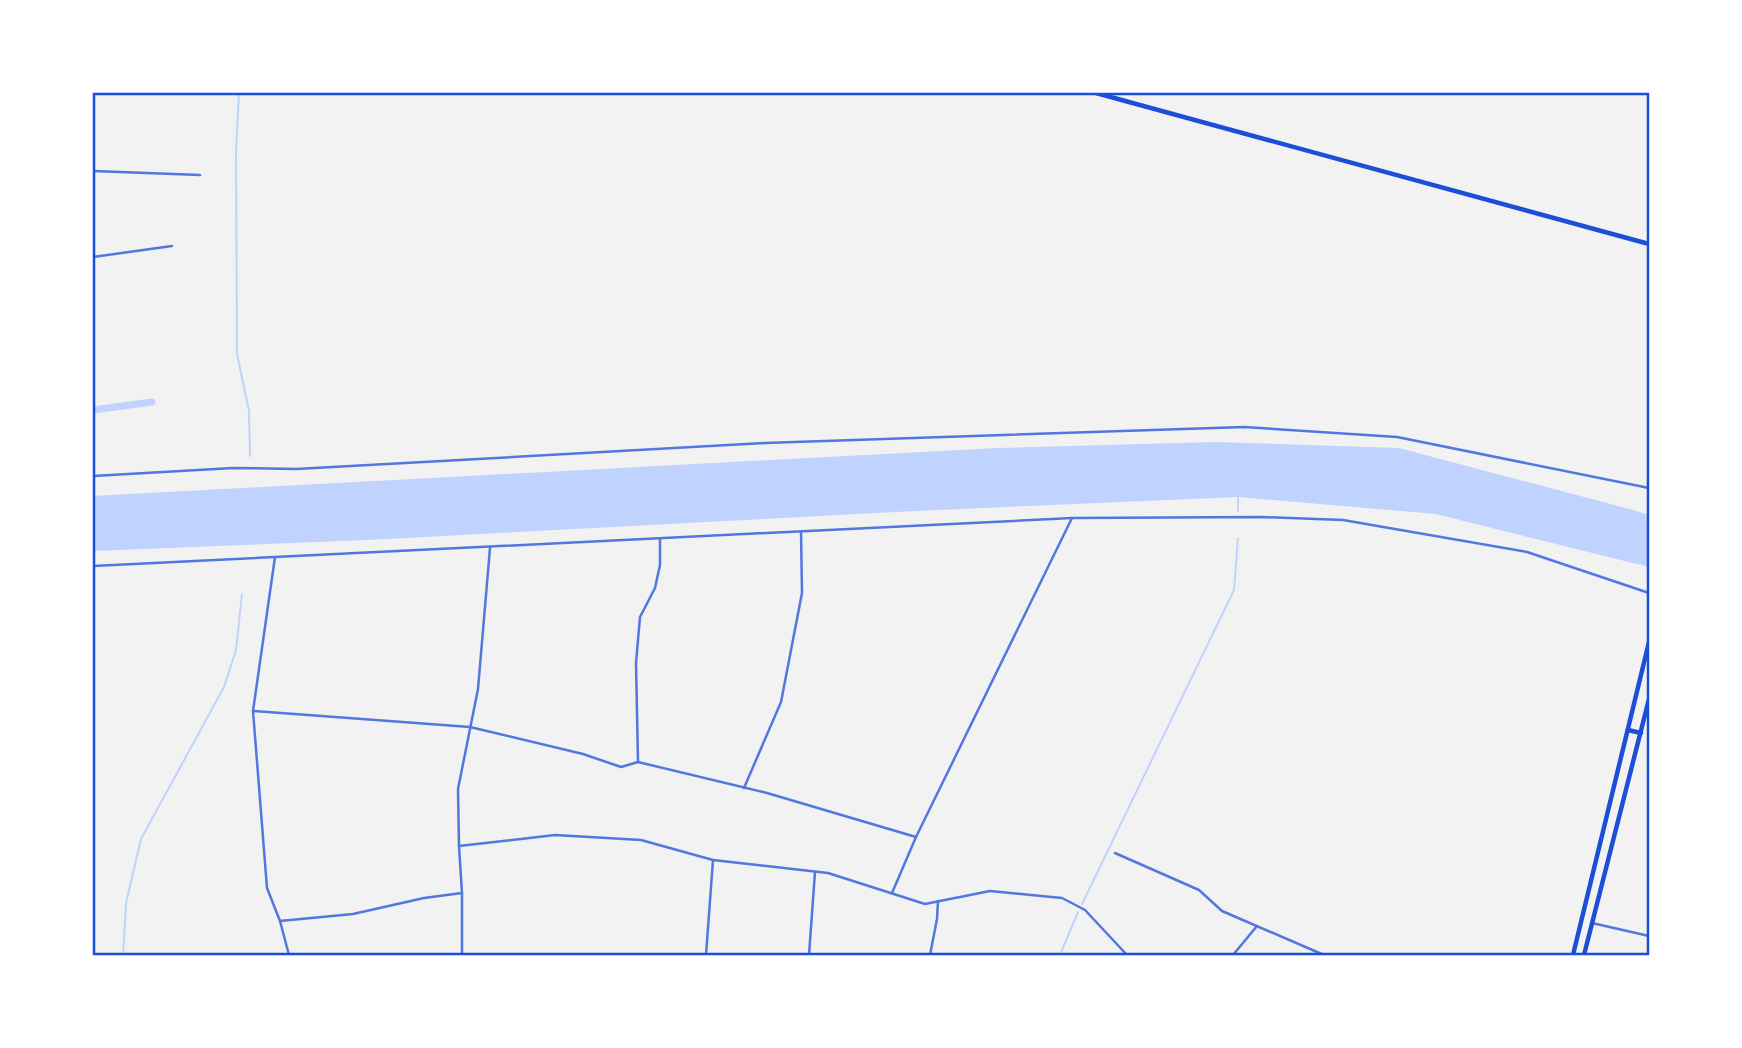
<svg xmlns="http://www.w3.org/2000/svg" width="1742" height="1048" font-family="'Space Grotesk',sans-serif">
	<rect width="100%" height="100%" fill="#f2f2f2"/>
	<path fill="#bfd3fe" d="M1215,442L1399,448L1633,510L1649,515V567L1436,514L1238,497L915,511L367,540L93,551V496L997,448Z"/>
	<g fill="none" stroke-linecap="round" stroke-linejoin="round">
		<g stroke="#bfd3fe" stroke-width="2">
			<path d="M239,93L236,152L237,354L249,411L250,456"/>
			<path d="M1238,511V498"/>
			<path d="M1082,904L1234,590L1238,538"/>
			<path d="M123,955L126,903L141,839L224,687L236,650L242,594"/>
			<path d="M1060,955L1078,912"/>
		</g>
		<path stroke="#bfd3fe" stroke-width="7" d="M93,410L152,402"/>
		<g stroke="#5277de" stroke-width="2.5">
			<path d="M93,171L200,175"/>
			<path d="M93,257L172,246"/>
			<path d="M93,476L233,468L296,469L765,443L1244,427L1397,437L1649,488"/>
			<path d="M275,557L253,711L267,888L280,921L289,955"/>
			<path d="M93,566L1072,518L1261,517L1343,520L1527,552L1649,593"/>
			<path d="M253,711L470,727L583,754L621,767L638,762L767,793L916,837"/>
			<path d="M638,762L636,663L640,617L655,588L660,565V539"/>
			<path d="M744,788L781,702L802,593L801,532"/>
			<path d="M459,846L555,835L641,840L713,860L828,873L925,904L990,891L1062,898L1085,910L1127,955"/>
			<path d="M1115,853L1199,890L1222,911L1324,955"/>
			<path d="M892,893L916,837L1072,518"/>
			<path d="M280,921L353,914L424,898L462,893"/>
			<path d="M1592,923L1649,936"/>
			<path d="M462,955V893L459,846L458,789L478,689L490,548"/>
			<path d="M706,955L713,860"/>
			<path d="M809,955L815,872"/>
			<path d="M930,955L937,919L938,901"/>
			<path d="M1233,955L1257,926"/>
		</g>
		<g stroke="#1d4ed8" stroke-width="4.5">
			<path d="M1096,93L1649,244"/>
			<path d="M1628,730L1641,733"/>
		</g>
		<g stroke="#1d4ed8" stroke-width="4.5">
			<path d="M1573,955L1649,642"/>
			<path d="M1584,955L1649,699"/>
		</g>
	</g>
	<rect width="1742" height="1048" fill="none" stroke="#ffffff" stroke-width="189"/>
	<rect x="94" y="94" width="1554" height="860" fill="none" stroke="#1d4ed8" stroke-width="2.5"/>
</svg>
